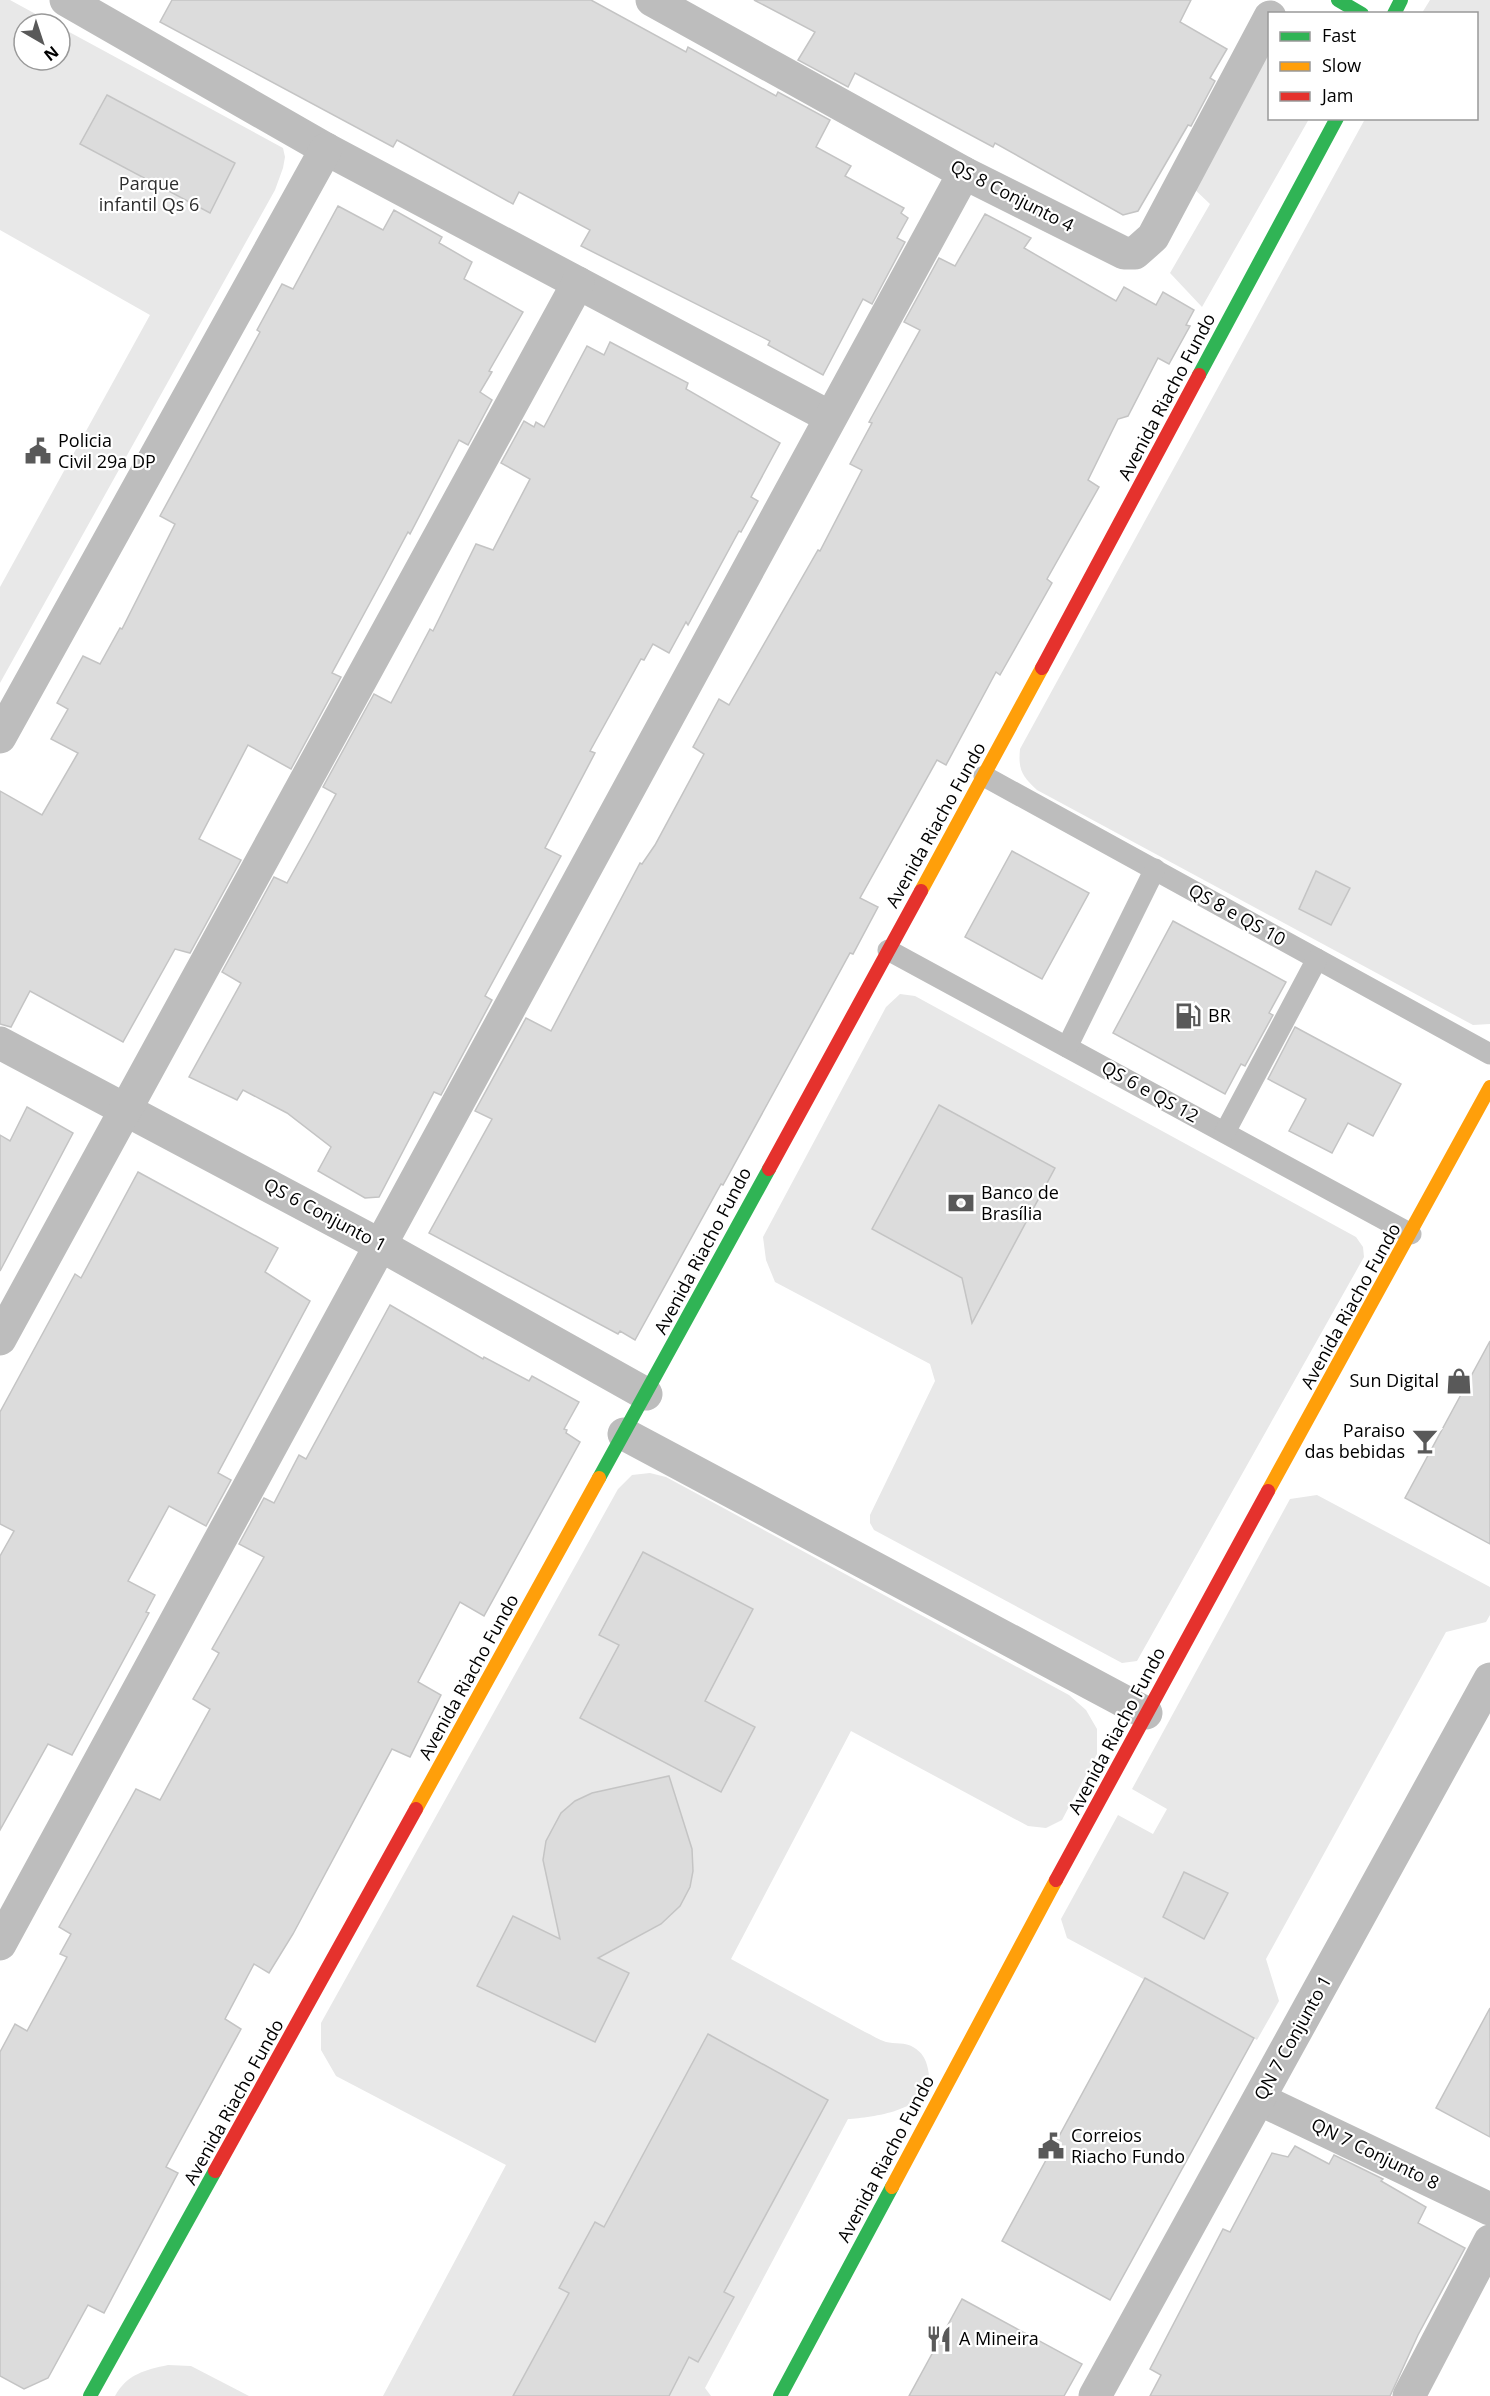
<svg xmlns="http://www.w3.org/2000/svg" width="1490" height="2396" font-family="'Open Sans',sans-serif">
	<rect width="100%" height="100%" fill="#fff"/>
	<g fill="#e8e8e8">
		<path d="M0,0H10L54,24H24V60H60V27L283,148L285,157L283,168L275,190L0,683V587L150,315L0,230Z"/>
		<path d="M1430,0H1490V1024L1473,1025L1037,790C1022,776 1018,770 1020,749L1365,119L1476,118V14L1422,13Z"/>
		<path d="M1269,45L1270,118L1309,119L1202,307L1170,273L1210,204L1190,185Z"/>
		<path d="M900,994L915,996L1356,1237L1363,1247L1364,1257L1137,1661L1122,1663L874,1530L870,1523V1515L935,1381L930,1364L775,1282L766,1260L763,1237L886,1007Z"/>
		<path d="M650,1473L666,1477L1069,1695L1086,1710L1097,1729V1754L1062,1820L1046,1828L1028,1826L851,1731L731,1959L865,2032C872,2035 879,2040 886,2042C894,2044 906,2042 913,2047C922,2052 926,2059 928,2069C937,2110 874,2117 848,2119L705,2388L711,2396H383L506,2165L336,2076L321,2050V2023L618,1489L632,1475Z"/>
		<path d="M1317,1495L1490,1587V1615L1486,1622L1446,1632L1266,1959L1279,2001L1257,2040L1067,1938L1061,1919L1118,1815L1153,1834L1167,1809L1132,1789L1290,1499Z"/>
		<path d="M168,2365L191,2366L249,2396H115C127,2374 145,2370 168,2365Z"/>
	</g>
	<g fill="#dcdcdc" stroke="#c4c4c4" stroke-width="1.5">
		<path d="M172,0H591L686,52L688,47L776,96L778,92L830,120L816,147L851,166L845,176L904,208L901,213L908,218L897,238L905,242L872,304L863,299L823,375L768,345L770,341L581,246L590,230L519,192L513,204L397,140L393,147L160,22Z"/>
		<path d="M754,0H1191L1180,22L1227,49L1210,78L1215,81L1191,126L1188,125L1138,211L1123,215L995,143L993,147L855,73L848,87L798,60L815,32Z"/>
		<path d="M107,95L235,163L210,213L80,144Z"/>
		<path d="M338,206L383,230L394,210L442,237L439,243L472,262L464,279L523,312L489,371L492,372L480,392L492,400L468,445L459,440L410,534L408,532L384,577L332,673L341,677L291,769L248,745L199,839L241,860L190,953L175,949L123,1042L30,991L11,1027L0,1024V791L42,815L78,753L51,739L68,709L57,703L83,656L100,664L120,628L122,629L175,524L160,516L260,332L257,330L282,284L293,289Z"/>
		<path d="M985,214L1031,238L1024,248L1116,301L1124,287L1156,305L1163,292L1194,310L1186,325L1190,326L1169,364L1158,358L1128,416L1118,419L1088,480L1099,487L1047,579L1052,583L1000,675L996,672L946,765L937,760L860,898L878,907L853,954L850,953L723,1185L721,1184L635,1340L620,1331L618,1334L429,1233L492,1119L475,1111L526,1018L551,1031L640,863L642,864L655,845L704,754L693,747L719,699L729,705L818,550L820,551L862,470L850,464L872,423L869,422L920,330L904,322L939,258L955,266Z"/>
		<path d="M610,342L688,383L686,389L780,443L751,497L758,501L741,532L739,531L688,625L686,622L669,653L653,644L644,660L641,659L590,751L595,753L545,848L561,856L485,996L492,1000L441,1095L434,1092L379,1197L365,1198L318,1171L331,1147L287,1113L243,1090L237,1100L189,1077L241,983L222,972L274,877L287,883L311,840L336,794L323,787L374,694L391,703L430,629L433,631L476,544L493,550L530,479L501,463L524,421L534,427L536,422L544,427L587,346L604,355Z"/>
		<path d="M1012,851L1089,893L1042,979L965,937Z"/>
		<path d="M1316,871L1350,888L1331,925L1299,909Z"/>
		<path d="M1173,921L1286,982L1269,1013L1273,1015L1245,1066L1241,1064L1225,1094L1113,1033Z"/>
		<path d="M1295,1027L1401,1084L1373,1136L1348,1123L1332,1153L1289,1131L1306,1099L1268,1079Z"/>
		<path d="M939,1105L1055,1168L972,1323L962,1278L872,1229Z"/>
		<path d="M27,1107L73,1133L0,1271V1135L10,1141Z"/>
		<path d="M138,1172L278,1248L265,1272L310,1301L218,1473L231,1480L206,1526L169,1506L128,1581L155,1595L146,1612L149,1613L72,1755L48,1744L0,1830V1556L14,1531L0,1524V1412L75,1274L81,1278Z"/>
		<path d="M390,1305L483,1359L484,1357L529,1381L532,1376L579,1402L564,1429L567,1430L566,1433L580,1442L484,1616L460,1602L418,1682L441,1695L410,1757L392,1749L293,1934L269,1973L254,1964L225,2019L241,2029L166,2167L178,2173L104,2313L88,2305L48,2378L24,2389L0,2376V2052L15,2024L27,2031L67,1957L60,1954L71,1934L59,1927L136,1789L160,1800L210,1709L193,1699L219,1653L212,1649L264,1557L239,1544L264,1498L274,1503L299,1455L306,1459Z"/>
		<path d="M1490,1341V1544L1405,1498Z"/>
		<path d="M643,1552L753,1609L705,1701L755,1727L721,1792L580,1718L619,1645L599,1635Z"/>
		<path d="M669,1776L692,1849L693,1871L690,1887L680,1906L661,1924L598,1958L629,1973L595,2042L477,1986L513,1916L560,1939L543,1860L546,1841L561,1813L575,1801L592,1793Z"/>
		<path d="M1184,1872L1228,1893L1204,1939L1163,1917Z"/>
		<path d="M1145,1978L1254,2038L1110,2300L1002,2241Z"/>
		<path d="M1490,2008V2137L1436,2108Z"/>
		<path d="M708,2034L828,2100L724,2292L734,2297L698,2362L689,2357L669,2396H513L569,2293L559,2288L595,2222L604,2227Z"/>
		<path d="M1295,2146L1329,2164L1334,2155L1383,2179L1381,2181L1426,2207L1418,2223L1465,2248L1418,2335L1390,2396H1150L1161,2375L1150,2369L1223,2229L1230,2232L1272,2153L1288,2157Z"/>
		<path d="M962,2299L1082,2364L1064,2396H909Z"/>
	</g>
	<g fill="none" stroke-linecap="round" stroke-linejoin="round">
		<g stroke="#bdbdbd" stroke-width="21">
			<path d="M984,776L1490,1054"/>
			<path d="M888,950L1411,1234"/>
			<path d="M1067,1047L1155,869"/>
			<path d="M1225,1132L1317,959"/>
		</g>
		<g stroke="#bdbdbd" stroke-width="33">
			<path d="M66,0L326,149L830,417"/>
			<path d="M652,0L964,173L1124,253H1135L1153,237L1270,17"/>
			<path d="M0,737L326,149"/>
			<path d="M0,1043L380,1245L646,1394"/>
			<path d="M0,1339L578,283"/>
			<path d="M624,1434L1146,1713"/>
			<path d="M0,1944L964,173"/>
			<path d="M1259,2099L1490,2209"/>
			<path d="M1095,2396L1490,1679"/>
			<path d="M1409,2396L1490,2241"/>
		</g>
		<g stroke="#30b455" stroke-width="14">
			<path d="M1338,0L1362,14"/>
			<path d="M1394,14L1401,0"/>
			<path d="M1199,375L1337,118"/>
			<path d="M599,1478L769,1169"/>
			<path d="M90,2396L215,2171"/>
			<path d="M780,2396L892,2187"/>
		</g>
		<g stroke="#ff9f0a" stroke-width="14">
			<path d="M921,891L1042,668"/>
			<path d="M1268,1491L1490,1087"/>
			<path d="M416,1809L599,1478"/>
			<path d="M892,2187L1056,1880"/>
		</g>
		<g stroke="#e5322d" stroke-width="14">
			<path d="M1042,668L1199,375"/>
			<path d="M769,1169L921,891"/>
			<path d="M1056,1880L1268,1491"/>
			<path d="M215,2171L416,1809"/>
		</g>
	</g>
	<defs>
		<g id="civic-bare" transform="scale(2.07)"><path d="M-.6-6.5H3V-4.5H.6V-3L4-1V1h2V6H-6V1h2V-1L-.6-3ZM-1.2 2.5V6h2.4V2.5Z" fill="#595959" stroke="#fff" stroke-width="2.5" paint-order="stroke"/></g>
		<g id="fuel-bare" transform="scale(2.07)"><path d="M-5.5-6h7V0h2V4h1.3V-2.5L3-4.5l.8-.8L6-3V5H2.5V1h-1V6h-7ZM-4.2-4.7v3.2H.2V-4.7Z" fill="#595959" stroke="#fff" stroke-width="2.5" paint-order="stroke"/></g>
		<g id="bank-bare" transform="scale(2.07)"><path d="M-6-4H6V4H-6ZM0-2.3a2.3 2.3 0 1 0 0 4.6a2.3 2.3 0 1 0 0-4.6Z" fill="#595959" stroke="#fff" stroke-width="2.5" paint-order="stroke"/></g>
		<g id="shop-bare" transform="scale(2.07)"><path d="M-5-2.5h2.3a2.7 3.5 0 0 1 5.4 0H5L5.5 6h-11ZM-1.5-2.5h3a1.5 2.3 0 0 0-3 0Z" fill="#595959" stroke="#fff" stroke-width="2.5" paint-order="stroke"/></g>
		<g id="bar-bare" transform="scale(2.07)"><path d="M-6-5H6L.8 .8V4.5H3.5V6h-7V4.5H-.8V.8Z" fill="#595959" stroke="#fff" stroke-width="2.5" paint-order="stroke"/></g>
		<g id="restaurant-bare" transform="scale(2.07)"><path d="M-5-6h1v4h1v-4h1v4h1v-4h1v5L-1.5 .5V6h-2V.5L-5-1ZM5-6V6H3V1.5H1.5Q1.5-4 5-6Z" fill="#595959" stroke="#fff" stroke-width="2.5" paint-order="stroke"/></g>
	</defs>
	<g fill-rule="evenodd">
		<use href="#civic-bare" x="38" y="451"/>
		<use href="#fuel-bare" x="1188" y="1016"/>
		<use href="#bank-bare" x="961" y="1203"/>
		<use href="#shop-bare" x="1459" y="1381"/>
		<use href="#bar-bare" x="1425" y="1441"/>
		<use href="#civic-bare" x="1051" y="2146"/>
		<use href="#restaurant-bare" x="939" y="2339"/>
	</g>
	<g text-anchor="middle" stroke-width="4.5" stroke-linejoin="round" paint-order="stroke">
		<g font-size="18" fill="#2d2d2d" stroke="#fff">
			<text x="149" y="190">Parque<tspan x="149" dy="21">infantil Qs 6</tspan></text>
		</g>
		<g font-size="18" fill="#000" stroke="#fff">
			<text transform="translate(1012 196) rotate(27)" y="6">QS 8 Conjunto 4</text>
			<text transform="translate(1167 397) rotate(-62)" y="6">Avenida Riacho Fundo</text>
			<text transform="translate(936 825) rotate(-61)" y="6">Avenida Riacho Fundo</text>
			<text transform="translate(1237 915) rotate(29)" y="6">QS 8 e QS 10</text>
			<text transform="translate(1150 1092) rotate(29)" y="6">QS 6 e QS 12</text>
			<text transform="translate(325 1215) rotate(28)" y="6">QS 6 Conjunto 1</text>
			<text transform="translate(703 1251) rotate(-62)" y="6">Avenida Riacho Fundo</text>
			<text transform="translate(1351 1306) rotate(-61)" y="6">Avenida Riacho Fundo</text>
			<text transform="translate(469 1677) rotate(-61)" y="6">Avenida Riacho Fundo</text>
			<text transform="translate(1117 1731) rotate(-62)" y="6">Avenida Riacho Fundo</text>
			<text transform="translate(1293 2038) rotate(-61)" y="6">QN 7 Conjunto 1</text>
			<text transform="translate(234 2102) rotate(-61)" y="6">Avenida Riacho Fundo</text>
			<text transform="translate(1375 2154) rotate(26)" y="6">QN 7 Conjunto 8</text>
			<text transform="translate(886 2159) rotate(-62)" y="6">Avenida Riacho Fundo</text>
		</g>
		<g font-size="18" fill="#000" stroke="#fff" text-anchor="start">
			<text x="58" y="447">Policia<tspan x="58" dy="21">Civil 29a DP</tspan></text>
			<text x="1208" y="1022">BR</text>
			<text x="981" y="1199">Banco de<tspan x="981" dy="21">Brasília</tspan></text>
			<text x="1439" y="1387" text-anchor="end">Sun Digital</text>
			<text x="1405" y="1437" text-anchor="end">Paraiso<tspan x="1405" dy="21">das bebidas</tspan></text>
			<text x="1071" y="2142">Correios<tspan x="1071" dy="21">Riacho Fundo</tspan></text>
			<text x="959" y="2345">A Mineira</text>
		</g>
	</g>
	<rect x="1268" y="12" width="210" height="108" fill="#ffffff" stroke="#999999" stroke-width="1.5"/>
	<rect x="1280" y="32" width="30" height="9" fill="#30b455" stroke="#999999" stroke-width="1.5"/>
	<text x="1322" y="42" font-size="18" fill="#000000">Fast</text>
	<rect x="1280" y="62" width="30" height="9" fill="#ff9f0a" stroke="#999999" stroke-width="1.5"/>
	<text x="1322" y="72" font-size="18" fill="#000000">Slow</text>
	<rect x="1280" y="92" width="30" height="9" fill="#e5322d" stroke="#999999" stroke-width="1.5"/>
	<text x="1322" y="102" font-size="18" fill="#000000">Jam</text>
	<g transform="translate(42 42) rotate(141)"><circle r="28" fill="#ffffff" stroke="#999999" stroke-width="1.5"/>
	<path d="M0-4.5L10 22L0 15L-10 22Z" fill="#595959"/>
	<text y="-9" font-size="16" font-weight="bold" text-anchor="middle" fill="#000000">N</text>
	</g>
</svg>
